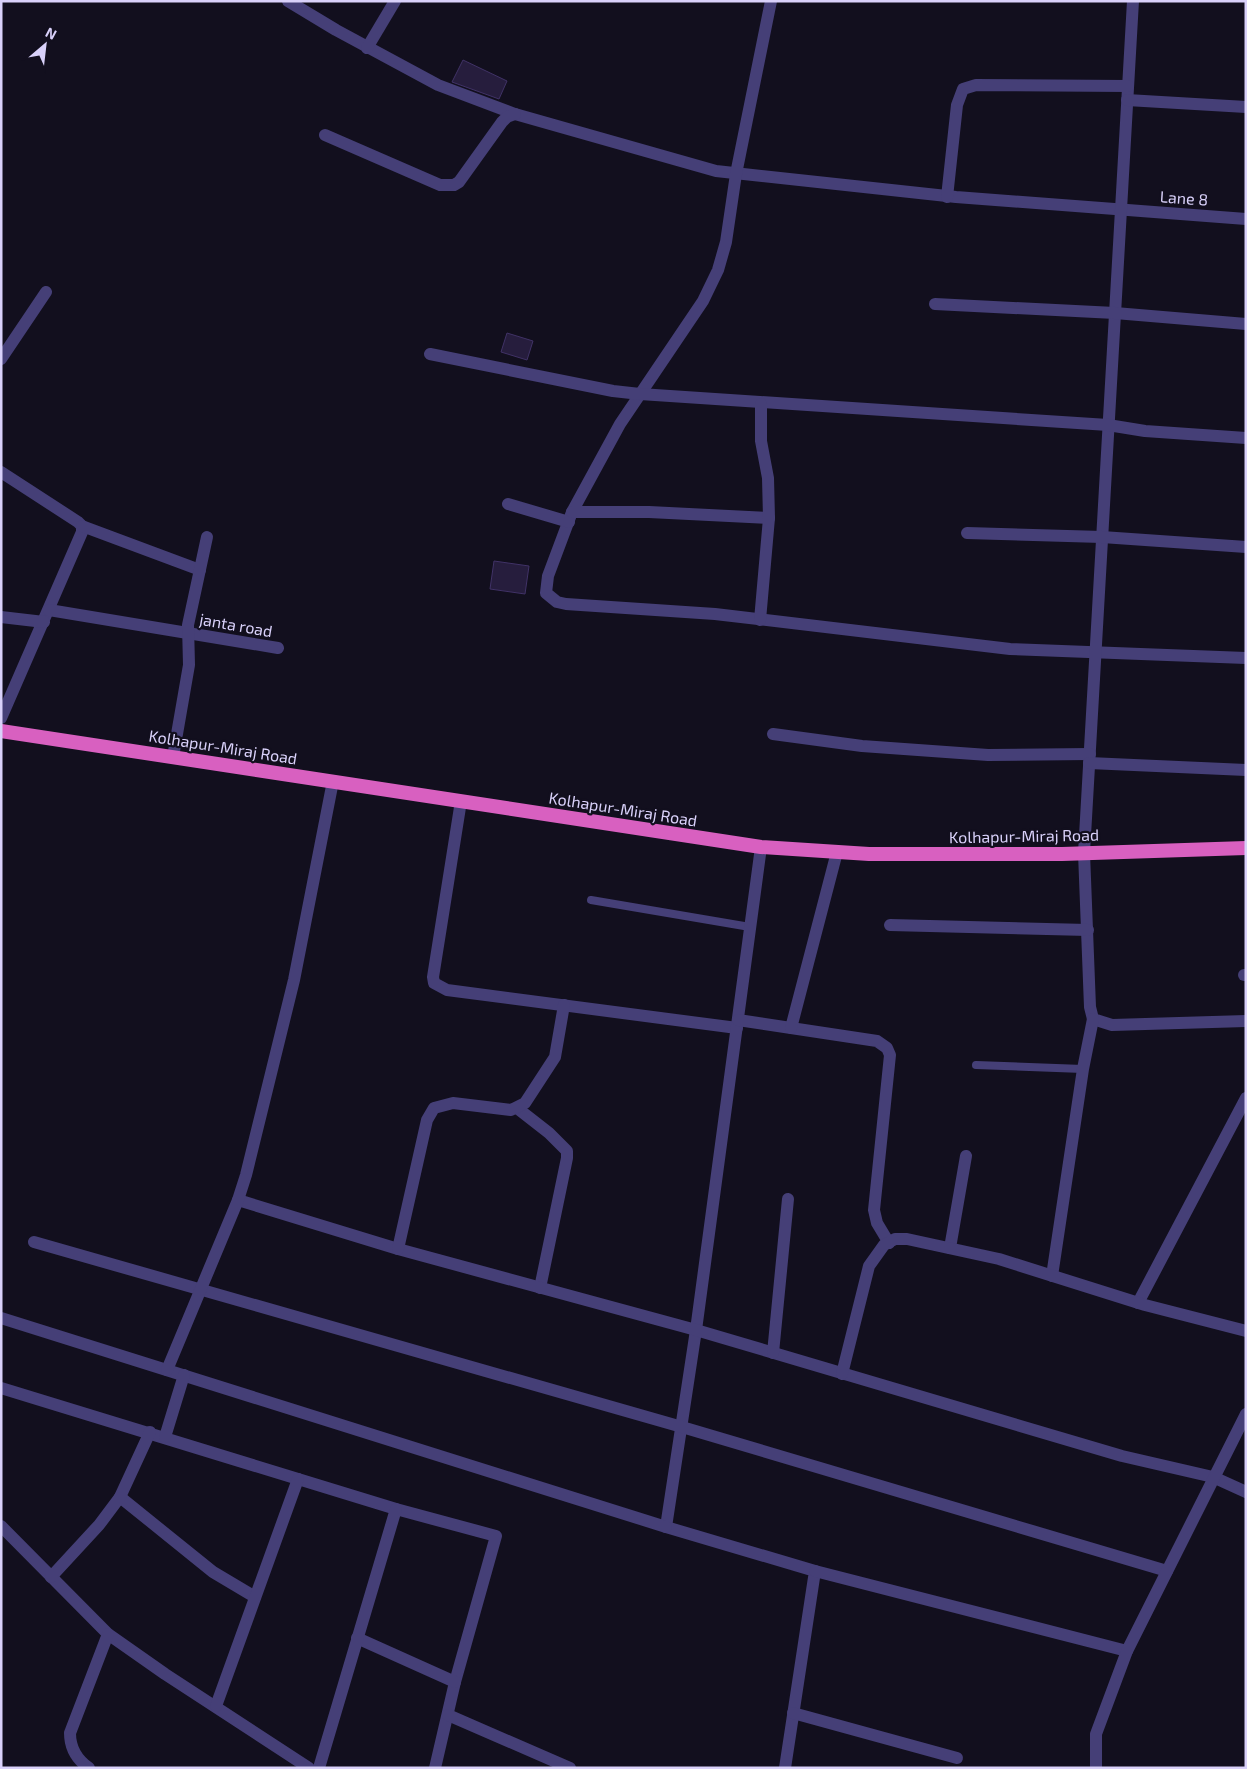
<svg xmlns="http://www.w3.org/2000/svg" width="1247" height="1769" font-family="'Exo 2',sans-serif">
	<rect width="100%" height="100%" fill="#120f1e"/>
	<g fill="#261d3d" stroke="#403266">
		<path d="M463,60L507,81L499,99L452,82Z"/>
		<path d="M507,333L533,341L527,360L501,352Z"/>
		<path d="M494,561L529,566L525,594L490,589Z"/>
	</g>
	<g fill="none" stroke-linecap="round" stroke-linejoin="round">
		<g stroke="#453f77" stroke-width="8">
			<path d="M591,900L750,927"/>
			<path d="M976,1065L1083,1069"/>
		</g>
		<g stroke="#453f77" stroke-width="12">
			<path d="M288,1L336,30L438,85L515,114L716,171L956,197L1246,219"/>
			<path d="M771,1L736,174L726,242L718,270L703,301L620,424L572,512L548,576L546,593L557,602L566,604L715,614L1010,649L1246,658"/>
			<path d="M1133,1L1084,853L1090,1007L1093,1019L1112,1025L1246,1021"/>
			<path d="M367,48L395,1"/>
			<path d="M1127,100L1246,107"/>
			<path d="M325,135L440,185H454L459,182L502,122L507,117L515,114"/>
			<path d="M947,197L957,105L963,89L976,85L1128,86"/>
			<path d="M935,304L1115,313L1246,324"/>
			<path d="M430,354L613,391L640,394L1108,425L1145,431L1246,438"/>
			<path d="M1,359L46,292"/>
			<path d="M1,472L78,522L82,526V532L1,718"/>
			<path d="M508,504L569,522"/>
			<path d="M572,512H649L769,518"/>
			<path d="M82,526L200,570"/>
			<path d="M967,533L1102,537L1246,547"/>
			<path d="M49,610L278,648"/>
			<path d="M1,617L44,622"/>
			<path d="M760,620L769,518L768,478L761,441V404"/>
			<path d="M773,734L862,746L988,755L1090,754"/>
			<path d="M173,757L189,665L188,625L207,537"/>
			<path d="M1089,763L1246,770"/>
			<path d="M461,801L433,977L434,983L447,990L737,1028"/>
			<path d="M761,847L696,1330L666,1527L815,1571L785,1768"/>
			<path d="M890,925L1088,930"/>
			<path d="M1244,975H1246"/>
			<path d="M738,1020L877,1041L887,1048L890,1055L874,1210L877,1223L889,1243"/>
			<path d="M791,1028L837,852"/>
			<path d="M517,1108L549,1133L567,1151V1158L540,1288"/>
			<path d="M238,1200L398,1249L696,1330L1122,1456L1213,1477L1246,1492"/>
			<path d="M34,1242L682,1427L1167,1571"/>
			<path d="M950,1248L966,1156"/>
			<path d="M398,1249L427,1120L434,1108L453,1103L511,1110L525,1103L555,1057L564,1005"/>
			<path d="M1052,1276L1083,1069L1093,1019"/>
			<path d="M1138,1303L1246,1098"/>
			<path d="M1,1318L666,1527"/>
			<path d="M773,1353L788,1199"/>
			<path d="M167,1370L238,1200L246,1175L294,980L333,781"/>
			<path d="M842,1374L869,1266L884,1245L895,1239H907L999,1259L1145,1305L1246,1331"/>
			<path d="M1,1388L396,1509L496,1536L455,1682L435,1768"/>
			<path d="M165,1437L184,1375"/>
			<path d="M120,1497L213,1572L255,1597"/>
			<path d="M1,1526L108,1634L165,1674L309,1768"/>
			<path d="M815,1571L1127,1651"/>
			<path d="M51,1577L99,1525L120,1497L150,1432"/>
			<path d="M357,1638L455,1682"/>
			<path d="M216,1706L298,1479"/>
			<path d="M793,1713L957,1758"/>
			<path d="M448,1715L570,1768"/>
			<path d="M89,1768C76,1759 70,1748 70,1733L108,1634"/>
			<path d="M319,1768L396,1509"/>
			<path d="M1096,1768V1734L1127,1651L1246,1414"/>
		</g>
		<path stroke="#d860c0" stroke-width="14" d="M1,731L761,847L869,854H1062L1246,848"/>
	</g>
	<g text-anchor="middle" stroke-width="4.5" stroke-linejoin="round" paint-order="stroke">
		<g font-size="16" fill="#d9d1fa" stroke="#120f1e">
			<text transform="translate(1184 198) rotate(4)" y="6">Lane 8</text>
			<text transform="translate(236 625) rotate(10)" y="6">janta road</text>
			<text transform="translate(223 747) rotate(9)" y="6">Kolhapur-Miraj Road</text>
			<text transform="translate(623 809) rotate(9)" y="6">Kolhapur-Miraj Road</text>
			<text transform="translate(1024 836) rotate(-1)" y="6">Kolhapur-Miraj Road</text>
		</g>
	</g>
	<rect width="1247" height="1769" fill="none" stroke="#d9d1fa" stroke-width="5"/>
	<g transform="translate(45 45) rotate(28)" stroke="#120f1e" stroke-width="4" paint-order="stroke">
	<path d="M0-4L9 19L0 12L-9 19Z" fill="#d9d1fa"/>
	<text y="-8" font-size="14" font-weight="bold" text-anchor="middle" fill="#d9d1fa">N</text>
	</g>
</svg>
